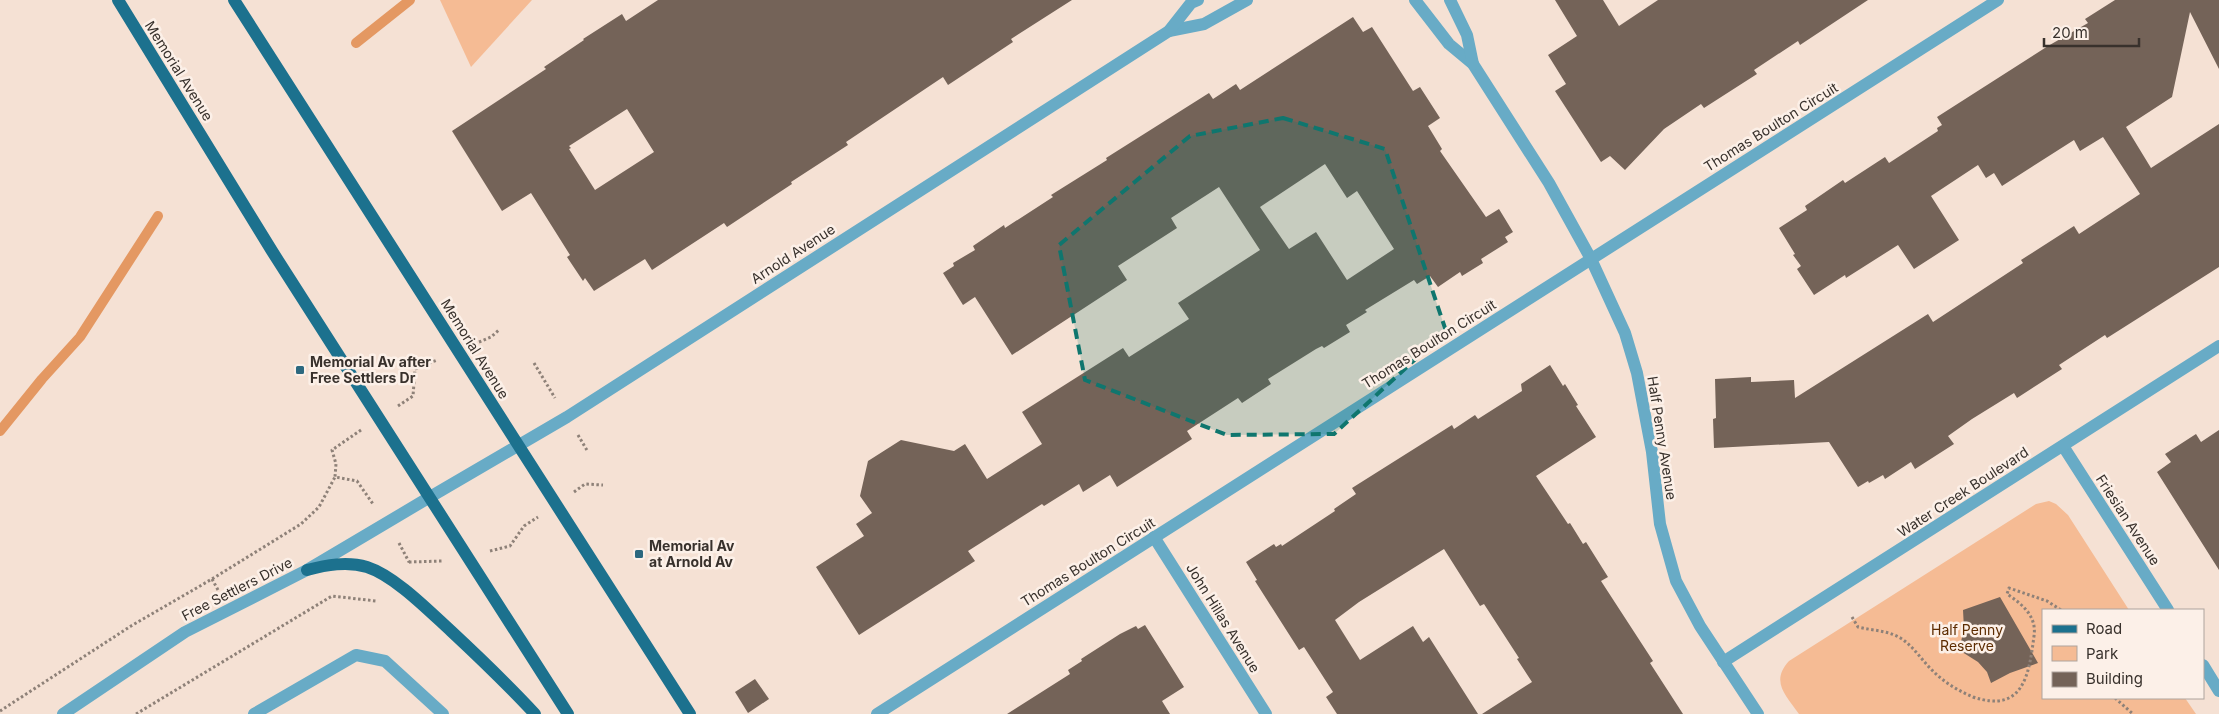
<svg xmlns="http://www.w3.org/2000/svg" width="2219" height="714" font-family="Inter,sans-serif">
	<rect width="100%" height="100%" fill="#f5e1d4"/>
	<g fill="#f5bb94">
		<path d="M440,0H532L471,67Z"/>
		<path d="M2049,501L2056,504L2068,515L2129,610H2043V698H2185L2196,714H1799C1786,695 1770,682 1789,661L2036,504Z"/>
	</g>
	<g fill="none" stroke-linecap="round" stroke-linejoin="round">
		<g stroke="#e49862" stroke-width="10">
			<path d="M356,43L410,0"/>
			<path d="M0,431L42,379L80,337L158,216"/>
		</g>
	</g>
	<g fill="#746358" fill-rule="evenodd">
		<path d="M658,0H1072L1011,39L1013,42L948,85L943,77L846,142L848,145L791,182L792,184L727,227L724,223L652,270L645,259L594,291L585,278L583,281L567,257L570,255L531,193L502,211L452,131L546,69L544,67L584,40L583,39L622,14L626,21ZM627,109L654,152L595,190L569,149L571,148L569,146Z"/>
		<path d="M1555,0H1603L1619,26L1658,0H1868L1800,45L1798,41L1754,70L1757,74L1704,108L1701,104L1664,129L1625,170L1610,156L1601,162L1555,91L1566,84L1548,55L1577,36Z"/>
		<path d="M2115,0H2219V69L2190,12L2172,97L2126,127L2151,168L2219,124V267L2107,338L2105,335L2059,365L2062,369L2017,398L2014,393L1972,419L1948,436L1954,444L1915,469L1911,462L1885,479L1883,475L1869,483L1868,481L1858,487L1829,442L1714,448L1713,419L1716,418L1715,379L1751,377V382L1794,380L1795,398L1928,314L1933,322L2023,263L2021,260L2074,226L2079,234L2140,194L2103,137L2080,151L2074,140L2002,186L1994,173L1986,178L1978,165L1931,196L1959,240L1914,269L1898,245L1846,278L1845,275L1814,295L1797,269L1801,266L1793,255L1795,254L1779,228L1807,210L1805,206L1843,180L1845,183L1885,157L1889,163L1938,131L1937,128L1942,125L1937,117L2048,46L2088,23L2085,19Z"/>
		<path d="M1353,17L1363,32L1372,27L1413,91L1420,87L1440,118L1428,126L1442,149L1440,151L1486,217L1499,209L1513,232L1505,237L1508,242L1481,259L1483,263L1462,276L1460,272L1438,287L1430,276L1417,284L1414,280L1365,310L1367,312L1346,325L1350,332L1324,348L1322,346L1316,349L1268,379L1271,384L1242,403L1238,398L1187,431L1192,439L1117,487L1110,475L1083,492L1079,484L1044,506L1042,504L968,551L975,561L859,635L816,567L864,536L856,524L872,513L860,496L868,461L901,440L954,451L965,444L987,479L1042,444L1022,412L1123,348L1129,357L1189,319L1178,303L1260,250L1219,187L1171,218L1177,228L1118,266L1127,280L1012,355L975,297L963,305L943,273L954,266L953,263L975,250L973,246L1004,225L1005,228L1053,197L1051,195L1107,160L1106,158L1209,93L1213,99L1236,84L1240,90ZM1325,164L1347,198L1357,191L1394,249L1347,280L1316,232L1289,249L1260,207Z"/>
		<path d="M1550,365L1563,386L1565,384L1578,405L1576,406L1596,437L1536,476L1568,524L1570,523L1583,544L1586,542L1608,577L1601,581L1653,661L1650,663L1683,714H1482L1532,682L1517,659L1519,658L1484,604L1480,606L1444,549L1359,602L1335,620L1360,660L1413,626L1423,642L1429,637L1478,714H1337L1326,697L1333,692L1304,647L1299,650L1255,581L1257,580L1246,562L1274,544L1276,547L1281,544L1282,546L1335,511L1334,509L1356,494L1352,488L1452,425L1454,429L1475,415L1478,419L1522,391L1521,384Z"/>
		<path d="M2219,430V570L2157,472L2171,462L2165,454L2196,434L2201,442Z"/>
		<path d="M2000,597L2038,663L2010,673L1991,683L1987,672L1978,662L1959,650L1964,629L1963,610Z"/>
		<path d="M1145,625L1184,687L1162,701L1170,714H1007L1070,674L1068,670L1082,661L1081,659L1120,634L1136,626L1138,629Z"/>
		<path d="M755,679L769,699L748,713L735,692Z"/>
	</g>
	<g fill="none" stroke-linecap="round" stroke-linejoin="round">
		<g stroke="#8e8178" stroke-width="3" stroke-dasharray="2.5 2.5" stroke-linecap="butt">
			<path d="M479,342L491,337L499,330"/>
			<path d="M534,363L555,398"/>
			<path d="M398,406L413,396L415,369L437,360"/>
			<path d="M361,430L332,450L336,464L335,477L357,481L373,504"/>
			<path d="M578,435L588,452"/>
			<path d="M574,492L585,484L603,485"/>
			<path d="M399,543L409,562L408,564"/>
			<path d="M490,551L510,546L524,526L538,517"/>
			<path d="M409,562L443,561"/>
			<path d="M212,579L218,590"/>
			<path d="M1852,617L1858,627C1874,631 1888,630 1902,639C1915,648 1923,662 1934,672C1945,683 1959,691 1973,697C2024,714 2029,674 2034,636C2037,616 2022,604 2007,594L2009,588L2047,601L2061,610"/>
			<path d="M2115,698L2133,714"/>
			<path d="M0,711L131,626L212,579L301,524L319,507L335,477"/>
			<path d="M136,714L332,596L376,601"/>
		</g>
		<path stroke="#68abc6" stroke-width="12" d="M254,714L356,655L385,661L443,714"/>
		<g stroke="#68abc6" stroke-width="12">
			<path d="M1415,0L1449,44L1473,64L1549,183L1591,259L1625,333L1637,373L1652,452L1660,524L1676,581L1700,626L1758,714"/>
			<path d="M1450,0L1467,35L1473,64"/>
			<path d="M2063,446L2168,610"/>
			<path d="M1154,537L1266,714"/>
			<path d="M1723,662L2219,346"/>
			<path d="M2203,665L2219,691"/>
			<path d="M63,714L185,632L307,570L430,497"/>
			<path d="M877,714L1998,0"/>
		</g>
		<g stroke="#68abc6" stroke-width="12">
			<path d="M1169,31L1204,24L1247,0"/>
			<path d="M430,497L567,417L1169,31L1191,3L1198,0"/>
		</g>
		<g stroke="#1c718e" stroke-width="12">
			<path d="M118,0L272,251L568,714"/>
			<path d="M234,0L690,714"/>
			<path d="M307,570C326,565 347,561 367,567C395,576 429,611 451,631C480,658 508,685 535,714"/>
		</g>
	</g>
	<path fill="#0f766e" fill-opacity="0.2" stroke="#0f766e" stroke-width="4" stroke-dasharray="10 6" stroke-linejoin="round" d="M1283,118L1385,149L1446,331L1334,434L1227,435L1085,380L1059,245L1190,136Z"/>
	<g fill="#2c687f" stroke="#fcf0e8" stroke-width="2">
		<rect x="295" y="365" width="10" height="10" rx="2.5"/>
		<rect x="634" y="549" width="10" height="10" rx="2.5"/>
	</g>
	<g text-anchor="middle" stroke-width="5" stroke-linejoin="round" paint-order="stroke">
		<g font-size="14" fill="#38312c" stroke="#fcf0e8">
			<text transform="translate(179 71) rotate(58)" y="5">Memorial Avenue</text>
			<text transform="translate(1771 127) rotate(-32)" y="5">Thomas Boulton Circuit</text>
			<text transform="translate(793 254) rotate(-33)" y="5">Arnold Avenue</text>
			<text transform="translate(1429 344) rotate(-32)" y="5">Thomas Boulton Circuit</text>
			<text transform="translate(475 349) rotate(58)" y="5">Memorial Avenue</text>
			<text transform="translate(1662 438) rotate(81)" y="5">Half Penny Avenue</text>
			<text transform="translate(1963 492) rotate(-33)" y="5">Water Creek Boulevard</text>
			<text transform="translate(2128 520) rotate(57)" y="5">Friesian Avenue</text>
			<text transform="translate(1088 562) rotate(-32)" y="5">Thomas Boulton Circuit</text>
			<text transform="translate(237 589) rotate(-27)" y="5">Free Settlers Drive</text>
			<text transform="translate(1223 618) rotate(58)" y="5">John Hillas Avenue</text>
		</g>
		<g font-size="14" font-weight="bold" fill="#38312c" stroke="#fcf0e8" text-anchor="start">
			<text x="310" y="367">Memorial Av after<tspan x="310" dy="16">Free Settlers Dr</tspan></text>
			<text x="649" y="551">Memorial Av<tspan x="649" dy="16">at Arnold Av</tspan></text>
		</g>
		<g font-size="14" fill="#5d2c01" stroke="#fcf0e8">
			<text x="1967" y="635">Half Penny<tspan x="1967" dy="16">Reserve</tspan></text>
		</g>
	</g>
	<rect x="2042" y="609" width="162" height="90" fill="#fcf0e8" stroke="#aea49d"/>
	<rect x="2052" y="625" width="25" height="8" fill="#1c718e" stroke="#aea49d"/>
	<text x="2086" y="634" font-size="15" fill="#38312c">Road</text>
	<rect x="2052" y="646" width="25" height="15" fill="#f5bb94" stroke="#aea49d"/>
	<text x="2086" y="659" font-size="15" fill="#38312c">Park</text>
	<rect x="2052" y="672" width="25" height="15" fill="#746358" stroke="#aea49d"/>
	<text x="2086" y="684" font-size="15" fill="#38312c">Building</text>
	<path d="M2044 38v8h95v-8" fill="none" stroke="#38312c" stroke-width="2.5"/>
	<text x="2052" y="38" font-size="15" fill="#38312c" stroke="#fcf0e8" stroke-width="4" paint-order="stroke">20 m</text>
</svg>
